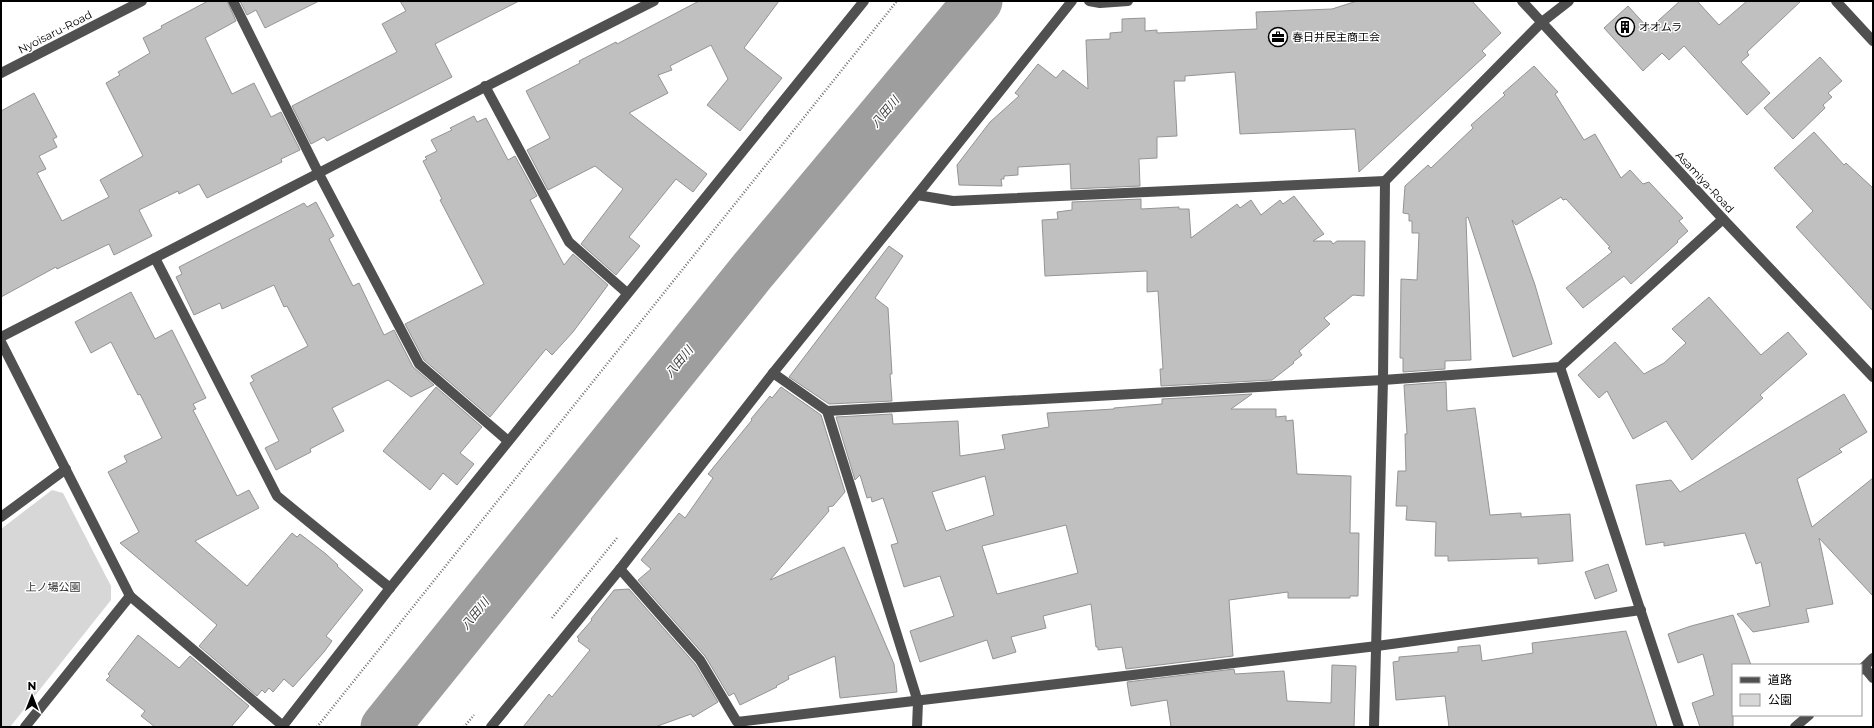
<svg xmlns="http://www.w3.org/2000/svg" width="1874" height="728" font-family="Montserrat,'Noto Sans JP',sans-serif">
	<rect width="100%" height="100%" fill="#fff"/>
	<path fill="#d7d7d7" d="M52,490L63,493L111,586V600L10,727H1V529Z"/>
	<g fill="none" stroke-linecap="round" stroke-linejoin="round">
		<path stroke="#9e9e9e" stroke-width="49" d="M385,727L750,274L978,1"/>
	</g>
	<g fill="#c0c0c0" stroke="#949494" fill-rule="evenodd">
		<path d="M208,1H227L236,21L205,38L232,94L254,83L271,117L281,112L300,150L281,159L282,162L207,198L199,184L179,194L178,191L139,210L152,236L114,255L109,244L57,269L56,267L1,297V111L34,93L57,137L53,139L57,147L39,156L46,169L37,173L62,221L109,197L100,180L143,156L106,83L120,75L118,72L150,53L143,38L162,28L161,26Z"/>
		<path d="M240,1H319L265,28L256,10L247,15Z"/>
		<path d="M400,1H519L435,44L452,77L327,141L324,137L311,144L292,106L397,52L382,24L406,11Z"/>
		<path d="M699,1H779L744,48L782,78L740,131L707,105L728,79L711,45L670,66L672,70L658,75L668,93L629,113L707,174L693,192L676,179L629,237L640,246L616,275L581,244L623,189L595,166L548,190L527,150L550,138L526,91L580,63L579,61L616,42L617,44Z"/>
		<path d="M1357,1H1472L1501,33L1482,51L1486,55L1359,172L1355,129L1240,134L1235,72L1185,76V81H1174L1177,136L1157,137V158L1139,159L1140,186L1071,189L1070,164L1018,167V175L1004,176V179H1001L1002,186L959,185L957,165L990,122L1019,96L1015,93L1038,64L1056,78L1063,70L1088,89L1086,40L1110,39V33L1122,32V19L1145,18V31L1157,30V33L1257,29L1256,12L1332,9Z"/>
		<path d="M1680,1H1697L1719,25L1747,1H1801L1747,52L1749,55L1741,62L1770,93L1747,115L1684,46L1669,60L1662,53L1643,71L1604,28L1628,6L1649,29Z"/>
		<path d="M1820,57L1842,81L1828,93L1832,97L1823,105L1825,108L1793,139L1764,108Z"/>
		<path d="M1534,66L1558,92L1555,94L1584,140L1595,134L1621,178L1630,170L1643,184L1649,182L1683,218L1679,221L1688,231L1677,241L1678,242L1631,284L1624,276L1583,308L1566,288L1612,252L1608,248L1610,247L1566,199L1563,200L1561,197L1516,225L1512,220L1535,285L1552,344L1513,357L1468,217L1466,218L1471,360L1445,361V369L1403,372V358H1400L1401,279L1417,280L1419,233H1412V221H1409V214L1403,213L1405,186L1428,165L1431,168L1473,128L1471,125L1505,95L1503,93Z"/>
		<path d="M474,116L477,122L486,118L508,160L515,156L537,196L530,200L564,265L573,254L608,285L573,332L552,355L546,349L490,417L424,360L405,324L484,284L440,200L442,199L423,161L427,159L425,157L437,151L431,140L452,130L450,128Z"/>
		<path d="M1814,132L1844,165L1846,163L1873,188V311L1796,227L1813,211L1774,168Z"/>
		<path d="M1294,196L1324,234L1313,241H1331L1333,244L1337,241H1365L1364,296L1353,295L1324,318L1330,324L1299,351L1302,355L1293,362L1294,363L1272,380L1161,386L1160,369H1163L1158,291L1147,292V271L1045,276L1042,220L1058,219L1057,212L1072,210V202L1141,199V209L1179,207V209H1189L1191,238L1237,204L1240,208L1251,200L1261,215L1280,200L1283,204Z"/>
		<path d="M316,202L334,236L329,239L353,286L359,283L384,335L394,330L413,367L434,385L411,397L388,380L332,408L344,431L310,449L311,452L276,470L265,448L279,441L250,383L254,381L251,376L308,346L287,306L284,307L274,285L222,309L220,303L194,315L176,277L182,274L179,267L304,203L307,207Z"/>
		<path d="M889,246L903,256L875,298L888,308L892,374H890L892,401L829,404L789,377Z"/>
		<path d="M131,292L155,339L172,330L206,398L193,404L196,409L193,410L237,496L249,490L259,508L195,541L247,586L292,533L297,537L300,534L326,554L338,565L337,566L363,590L326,636L332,641L324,652L293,687L284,679L273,692L269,688L265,693L262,690L257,696L199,646L217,625L120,543L139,532L108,472L127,462L124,456L162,438L140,394L138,395L111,342L91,353L75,322Z"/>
		<path d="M1709,297L1761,355L1788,332L1807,354L1760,395L1763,398L1692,460L1666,421L1633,439L1607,391L1599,398L1578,375L1615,342L1644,374L1664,363L1686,343L1672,329Z"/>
		<path d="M1446,382L1447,411L1475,408L1490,515L1521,513V517L1570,514L1573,561L1538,564V558L1448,561V556H1435L1436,522L1406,520L1407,506H1396L1398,471H1406L1405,434H1407L1404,385Z"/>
		<path d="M436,387L482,427L460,453L474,464L457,485L443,473L430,490L383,451Z"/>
		<path d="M781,387L821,415L845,492L833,506L828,507L829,511L770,580L844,547L894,664L897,692L840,698L835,656L788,676L789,679L776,686L777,687L740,705L734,693L729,696L705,656L638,580L651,569L641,560L679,513L685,518L713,478L708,474L752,420L751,419L770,396L772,398Z"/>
		<path d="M1252,394L1231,409H1276V417L1286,416V421L1293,420L1297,474L1351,476L1350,533H1359L1358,596H1350V598H1288V592L1229,600L1233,656L1126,669L1122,647L1098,650V647H1096L1091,604L1043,616L1046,628L1011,637L1016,652L993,659L987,640L920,662L910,631L954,616L940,576L904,587L891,545L898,543L883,498L872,502L871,497L867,498L860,475L855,480L836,417L892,414L893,424L958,421L960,456L1005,449L1002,435L1049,427L1047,413L1114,409V408L1162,404V399ZM985,476L994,515L946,531L932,492ZM1066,525L1078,573L997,594L982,546Z"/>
		<path d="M1844,394L1867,432L1839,449L1842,452L1797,479L1812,527L1873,478V596L1819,538L1833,604L1806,609L1809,622L1753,632L1737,614L1770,606L1761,562L1756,564L1745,533L1664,546V542L1646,545L1636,485L1671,480L1680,492Z"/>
		<path d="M1608,564L1617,591L1595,599L1585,572Z"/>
		<path d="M629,589L695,664L718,702L693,717L691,714L655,727H523L549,694L552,697L590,650L578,641L579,639L577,637L592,620L591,619L614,590Z"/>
		<path d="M1733,615L1751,665H1733V727H1700L1692,703L1714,695L1703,654L1678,663L1668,634L1691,626Z"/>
		<path d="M1626,631L1657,727H1449L1445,696L1396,700L1393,662L1399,661V657L1458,652V647L1480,645L1482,661L1533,653L1532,643Z"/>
		<path d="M138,635L179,668L190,656L249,706L231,727H155L141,716L145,711L106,680L110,676L108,674Z"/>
		<path d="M1332,665L1356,666L1354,727H1171L1167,700L1131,706L1129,695L1127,682L1234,669L1235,674L1284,671L1287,701L1331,703Z"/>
	</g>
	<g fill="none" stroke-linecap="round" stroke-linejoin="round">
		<g stroke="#727272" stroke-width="2.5" stroke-dasharray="1 2" stroke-linecap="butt">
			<path d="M552,618L617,538"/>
			<path d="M317,727L897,1"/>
			<path d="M464,727L474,715"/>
		</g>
		<g stroke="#505050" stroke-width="10">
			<path d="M233,1L319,174L419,364L508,441"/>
			<path d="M1089,1L1100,3L1128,1"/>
			<path d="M1522,1L1723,219L1873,377"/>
			<path d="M1836,1L1873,41"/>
			<path d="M1,73L142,1"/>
			<path d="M485,86L569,242L627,293"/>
			<path d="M917,195L953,201L1385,181"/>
			<path d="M155,258L277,496L390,588"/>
			<path d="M1,337C219,226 435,111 654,1"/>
			<path d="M1,342L130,596L283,726"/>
			<path d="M1560,367L1679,727"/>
			<path d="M773,373L827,411L1383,380L1560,367L1723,219"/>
			<path d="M827,411L918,702L917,727"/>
			<path d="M1,517L66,469"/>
			<path d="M620,569L700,660L737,722L1377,646L1641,610"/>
			<path d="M1864,667L1873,678"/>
			<path d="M1861,670L1873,658"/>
			<path d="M25,727L130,596"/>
			<path d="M282,727L390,588L864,1"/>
			<path d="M491,727L620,569L773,373L917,195L1072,1"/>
			<path d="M1374,727L1383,380L1385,181L1542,22L1569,1"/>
			<path d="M1795,727L1809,715"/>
		</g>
	</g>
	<defs>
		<g id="building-ring" transform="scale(1)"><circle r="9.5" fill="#fff" stroke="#000" stroke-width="1.5"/><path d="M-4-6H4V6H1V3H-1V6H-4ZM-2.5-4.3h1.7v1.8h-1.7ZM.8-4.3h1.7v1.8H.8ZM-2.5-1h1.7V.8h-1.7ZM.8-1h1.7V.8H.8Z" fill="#000"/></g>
		<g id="office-ring" transform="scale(1)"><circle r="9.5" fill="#fff" stroke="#000" stroke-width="1.5"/><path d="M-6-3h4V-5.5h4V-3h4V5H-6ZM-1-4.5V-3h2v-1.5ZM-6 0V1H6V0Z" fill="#000"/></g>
	</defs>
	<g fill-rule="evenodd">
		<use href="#building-ring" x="1625" y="27"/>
		<use href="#office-ring" x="1278" y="37"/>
	</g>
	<g text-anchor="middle" stroke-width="3" stroke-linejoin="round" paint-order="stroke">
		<g font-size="11" fill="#000" stroke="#fff" text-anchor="start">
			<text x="1639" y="31">オオムラ</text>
			<text x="1292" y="41">春日井民主商工会</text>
		</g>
		<g font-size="11" fill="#000" stroke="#fff">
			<text transform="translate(55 32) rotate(-27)" y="4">Nyoisaru-Road</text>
			<text transform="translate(1705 182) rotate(47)" y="4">Asamiya-Road</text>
		</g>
		<g font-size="11" fill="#2e2e2e" stroke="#fff">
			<text x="53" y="591">上ノ場公園</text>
		</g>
		<g font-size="12" font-style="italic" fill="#3f3f3f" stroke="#fff">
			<text transform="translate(885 112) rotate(-50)" y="4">八田川</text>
			<text transform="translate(679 362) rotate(-51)" y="4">八田川</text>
			<text transform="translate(475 614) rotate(-51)" y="4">八田川</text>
		</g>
	</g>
	<rect width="1874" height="728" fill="none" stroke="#000000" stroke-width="4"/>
	<rect x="1732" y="664" width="130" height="52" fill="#ffffff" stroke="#999999"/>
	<rect x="1740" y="677" width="20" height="6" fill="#505050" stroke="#999999"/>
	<text x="1768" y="684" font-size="12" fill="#000000">道路</text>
	<rect x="1740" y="694" width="20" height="12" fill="#d7d7d7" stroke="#999999"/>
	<text x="1768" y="704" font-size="12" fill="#000000">公園</text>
	<g transform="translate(32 696)" stroke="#ffffff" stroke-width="3" paint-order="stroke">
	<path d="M0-3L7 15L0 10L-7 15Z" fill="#000000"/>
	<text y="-6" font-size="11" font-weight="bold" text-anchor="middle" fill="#000000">N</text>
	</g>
</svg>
